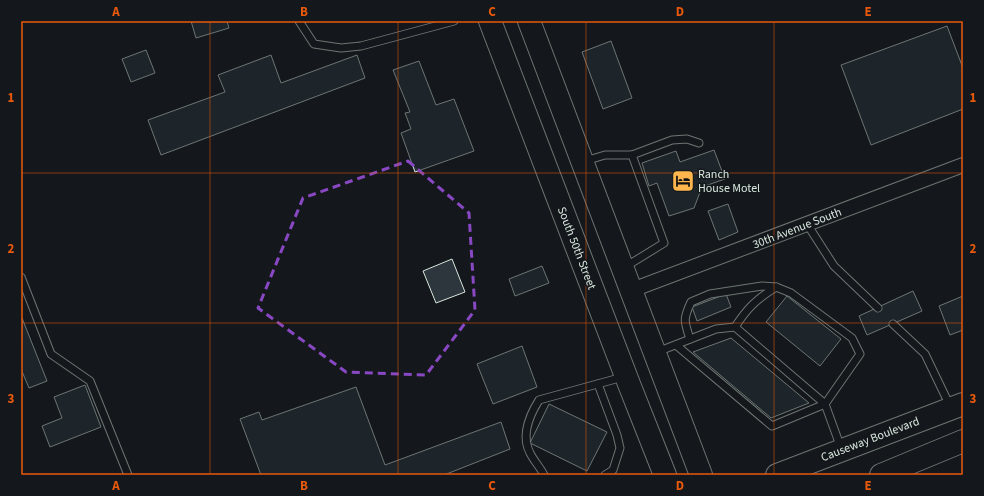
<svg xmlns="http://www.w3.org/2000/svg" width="984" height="496" font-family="'Source Sans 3',sans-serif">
	<rect width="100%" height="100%" fill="#14181c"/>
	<g fill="#2c363c" stroke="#d8e6dc">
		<path d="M191,21H227L229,28L196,38Z"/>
		<path d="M947,26L963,68V109L871,145L841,65Z"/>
		<path d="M611,41L632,98L603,109L582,52Z"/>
		<path d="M146,50L155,73L131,82L122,59Z"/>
		<path d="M271,55L281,83L357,55L365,78L161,155L148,120L225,92L218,75Z"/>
		<path d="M419,61L436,105L454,99L474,151L415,172L401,133L411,129L405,113L410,112L393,70Z"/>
		<path d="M714,150L725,179L702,187L694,208L669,216L657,183L649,186L642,163L676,151L680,162Z"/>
		<path d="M728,204L738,232L719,240L708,211Z"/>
		<path d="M452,259L465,292L436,303L423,271Z"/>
		<path d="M542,266L549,283L515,296L509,279Z"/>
		<path d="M913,291L922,311L867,335L859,316Z"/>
		<path d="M726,294L731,307L697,321L692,307Z"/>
		<path d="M787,296L841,339L820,366L766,322Z"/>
		<path d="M963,296V330L950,335L939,306Z"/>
		<path d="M22,318L47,381L29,388L21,369Z"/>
		<path d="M731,338L809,403L771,418L693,352Z"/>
		<path d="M522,346L537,387L493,404L477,364Z"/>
		<path d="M85,385L101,427L50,447L42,426L62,418L54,397Z"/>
		<path d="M356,387L385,465L501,422L510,449L444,475H261L240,419L259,412L262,420Z"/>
		<path d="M549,404L607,432L587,471L530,443Z"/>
	</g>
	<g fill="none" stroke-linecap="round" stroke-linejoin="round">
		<g stroke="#d8e6dc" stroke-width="9">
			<g id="service">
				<path d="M299,21L314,44L341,48L361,46L454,21"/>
				<path d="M632,155L672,140L687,139L699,143"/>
				<path d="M585,161L605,155H632L664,243L625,267"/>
				<path d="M807,224L834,266L878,308"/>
				<path d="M21,277L51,354L90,381L128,475"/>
				<path d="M893,324L925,354L950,406"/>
				<path d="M735,327C748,307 757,299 776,287"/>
				<path d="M676,345L772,426L825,404L860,354L852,338L791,293L776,287L762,286L710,294L691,302C683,319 684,321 690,339"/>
				<path d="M657,352L716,329L735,327L825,404L841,448"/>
				<path d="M598,384L617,435L620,448L613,470L605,475"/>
				<path d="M544,475C540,467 534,461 530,453C521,436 529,416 539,400L623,377"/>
			</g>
		</g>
		<g stroke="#d8e6dc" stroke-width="16">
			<path id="minor" d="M632,290L963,165"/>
		</g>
		<g stroke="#d8e6dc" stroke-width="24">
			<g id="primary">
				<path d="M490,21L629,384L665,475"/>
				<path d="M529,21L701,475"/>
				<path d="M777,475L963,404"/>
				<path d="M881,475L963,441"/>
			</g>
		</g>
		<use href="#service" stroke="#14181c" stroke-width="7"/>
		<use href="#minor" stroke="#14181c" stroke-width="14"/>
		<use href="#primary" stroke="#14181c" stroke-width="22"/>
	</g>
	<path d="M0 0H984V496H0ZM408,161L469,213L475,310L426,375L346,372L258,308L303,198Z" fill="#14181c" fill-opacity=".55" fill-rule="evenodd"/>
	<path fill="none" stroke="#8948c3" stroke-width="3" stroke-dasharray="8 5" stroke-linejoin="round" d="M408,161L469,213L475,310L426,375L346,372L258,308L303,198Z"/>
	<path fill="none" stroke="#e8590c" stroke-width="1" stroke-opacity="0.55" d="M210,21V475M398,21V475M586,21V475M774,21V475M21,173H963M21,323H963"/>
	<defs>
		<g id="hotel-square" transform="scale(1.15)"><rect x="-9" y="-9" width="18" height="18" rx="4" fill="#ffb74d" stroke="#14181c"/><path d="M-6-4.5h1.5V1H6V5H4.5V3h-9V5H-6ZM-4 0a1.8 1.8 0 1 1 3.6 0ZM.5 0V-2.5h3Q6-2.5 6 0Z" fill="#111"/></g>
	</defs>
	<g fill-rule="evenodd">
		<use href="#hotel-square" x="683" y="181"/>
	</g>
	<g text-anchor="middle" stroke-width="3" stroke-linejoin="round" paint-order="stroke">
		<g font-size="12" fill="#d8e6dc" stroke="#14181c" text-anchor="start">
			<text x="698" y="178">Ranch<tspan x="698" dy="14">House Motel</tspan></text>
		</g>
		<g font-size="12" fill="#d8e6dc" stroke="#14181c">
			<text transform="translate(797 228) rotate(-21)" y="4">30th Avenue South</text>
			<text transform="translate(577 248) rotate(69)" y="4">South 50th Street</text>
			<text transform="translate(870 439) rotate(-21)" y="4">Causeway Boulevard</text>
		</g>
	</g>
	<rect width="984" height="496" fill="none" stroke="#14181c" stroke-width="44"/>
	<rect x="22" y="22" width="940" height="452" fill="none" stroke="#e8590c" stroke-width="1.5"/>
	<g font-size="13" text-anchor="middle" font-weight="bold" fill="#e8590c">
		<text x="116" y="16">A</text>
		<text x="304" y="16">B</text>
		<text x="492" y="16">C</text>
		<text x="680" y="16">D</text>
		<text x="868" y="16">E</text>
		<text x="11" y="102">1</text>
		<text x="973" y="102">1</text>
		<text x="11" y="253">2</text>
		<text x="973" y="253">2</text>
		<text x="11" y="403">3</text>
		<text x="973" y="403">3</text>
		<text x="116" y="490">A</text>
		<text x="304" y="490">B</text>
		<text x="492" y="490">C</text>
		<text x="680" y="490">D</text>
		<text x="868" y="490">E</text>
	</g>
</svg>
